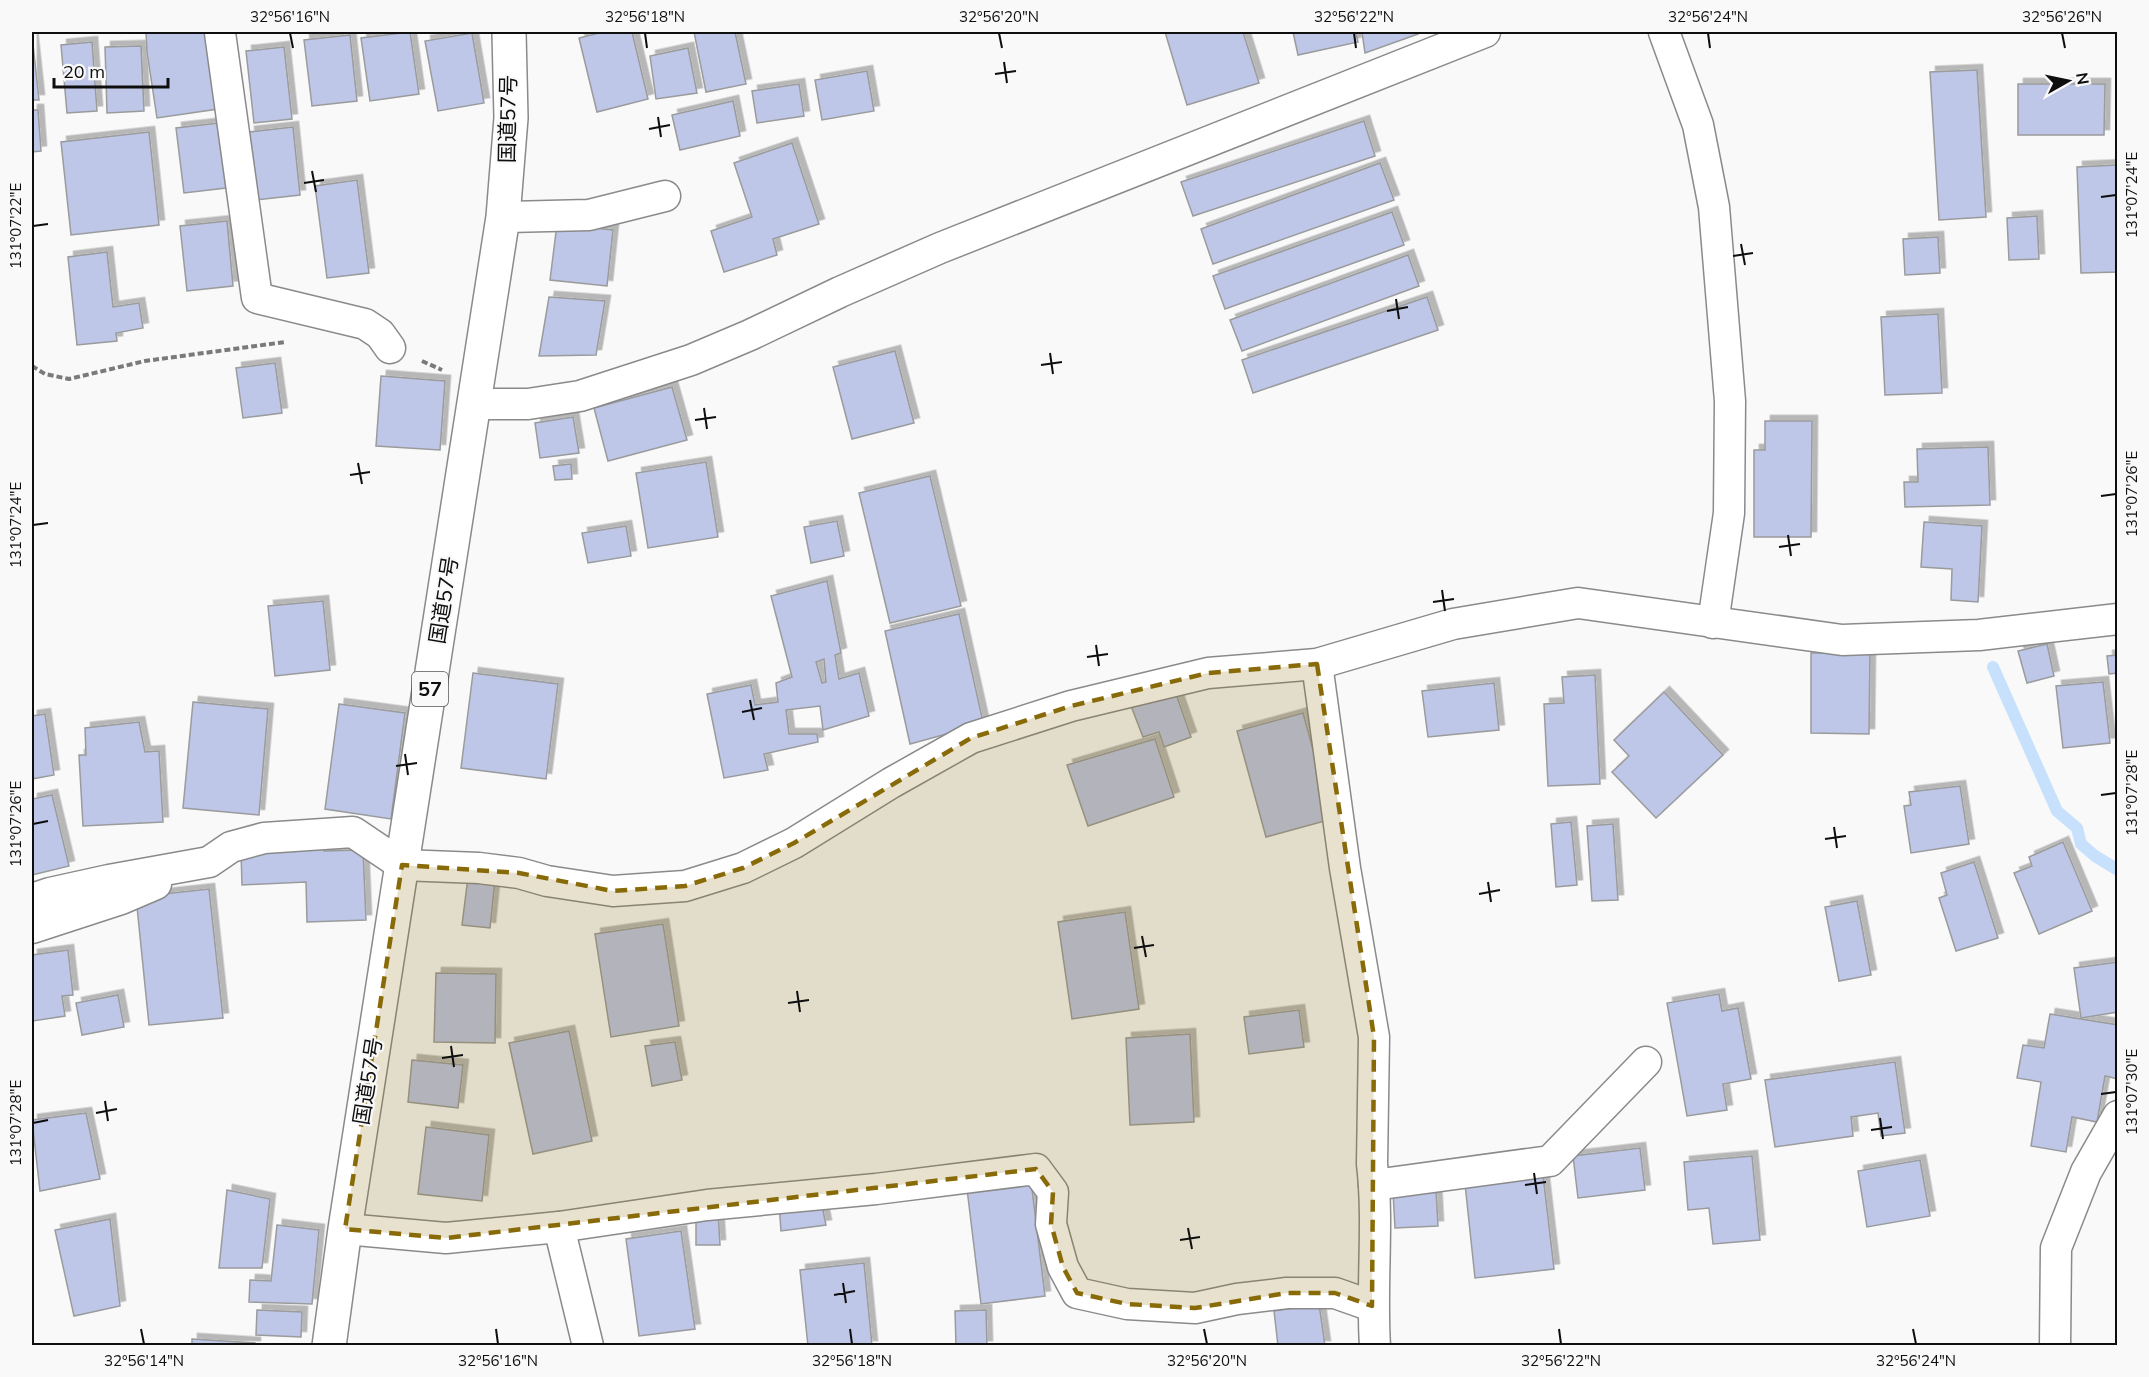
<svg xmlns="http://www.w3.org/2000/svg" width="2149" height="1377" font-family="Mulish,'Noto Sans JP',sans-serif">
	<defs>
		<filter id="shadow"><feDropShadow dx="5.5" dy="-5.5" stdDeviation="0" flood-color="#0004"/></filter>
	</defs>
	<rect width="100%" height="100%" fill="#f9f9fa"/>
	<g fill="none" stroke-linecap="round" stroke-linejoin="round">
		<path stroke="#c7e1fd" stroke-width="12" d="M1993,667L2057,811L2077,828L2081,844L2095,856L2118,870"/>
	</g>
	<g fill="#bfc7e8" stroke="#9a9b9c" stroke-width="1.5" fill-rule="evenodd" filter="url(#shadow)">
		<path d="M146,32H207L218,109L157,118L147,52Z"/>
		<path d="M410,32L419,94L370,101L361,38Z"/>
		<path d="M603,32H632L648,99L597,112L579,38Z"/>
		<path d="M694,32H735L746,84L706,92Z"/>
		<path d="M1165,32H1243L1259,83L1187,105Z"/>
		<path d="M1293,32H1356L1358,42L1298,55Z"/>
		<path d="M1362,32H1417L1418,34L1365,53Z"/>
		<path d="M472,33L484,103L438,111L425,41Z"/>
		<path d="M32,35L39,100H32Z"/>
		<path d="M350,35L357,101L312,106L304,40Z"/>
		<path d="M92,42L97,111L67,113L61,45Z"/>
		<path d="M141,46L144,111L107,113L105,47Z"/>
		<path d="M284,47L292,119L254,123L246,51Z"/>
		<path d="M688,48L697,93L656,99L650,56Z"/>
		<path d="M1977,70L1986,217L1939,220L1930,72Z"/>
		<path d="M867,71L874,111L822,120L815,80Z"/>
		<path d="M799,84L804,116L757,123L752,91Z"/>
		<path d="M2018,84H2105L2104,135H2018Z"/>
		<path d="M733,101L740,136L680,150L672,115Z"/>
		<path d="M32,110H38L41,151L32,152Z"/>
		<path d="M1364,121L1375,156L1193,216L1181,182Z"/>
		<path d="M219,123L226,188L184,193L176,128Z"/>
		<path d="M293,127L300,195L256,200L249,132Z"/>
		<path d="M149,132L159,225L71,235L61,142Z"/>
		<path d="M792,143L819,224L773,239L777,255L724,272L711,231L752,217L734,163Z"/>
		<path d="M1380,163L1394,200L1213,264L1201,229Z"/>
		<path d="M2118,165V272L2081,273L2077,167Z"/>
		<path d="M357,180L369,273L327,278L315,186Z"/>
		<path d="M1392,212L1404,245L1225,309L1213,276Z"/>
		<path d="M2037,216L2039,259L2009,260L2007,218Z"/>
		<path d="M227,221L233,286L187,291L180,226Z"/>
		<path d="M557,224L613,230L607,286L550,280Z"/>
		<path d="M1938,237L1940,273L1905,275L1903,239Z"/>
		<path d="M107,252L113,307L139,303L143,328L116,333L117,341L77,345L68,257Z"/>
		<path d="M1408,255L1419,286L1242,351L1230,320Z"/>
		<path d="M549,297L605,301L596,355L539,356Z"/>
		<path d="M1427,297L1438,330L1253,393L1242,360Z"/>
		<path d="M1938,314L1942,393L1885,395L1881,317Z"/>
		<path d="M895,351L914,423L852,439L833,367Z"/>
		<path d="M275,363L282,413L243,418L236,368Z"/>
		<path d="M381,376L445,381L440,450L376,446Z"/>
		<path d="M672,387L687,440L608,461L594,408Z"/>
		<path d="M573,417L579,453L540,458L535,423Z"/>
		<path d="M1765,421H1812L1811,537H1754V450H1765Z"/>
		<path d="M1988,447L1990,505L1905,507L1904,482H1918L1917,449Z"/>
		<path d="M706,462L718,537L648,548L636,473Z"/>
		<path d="M571,464L572,479L555,480L553,466Z"/>
		<path d="M930,476L961,606L890,623L859,493Z"/>
		<path d="M837,521L844,556L811,563L804,527Z"/>
		<path d="M1924,522L1982,526L1978,602L1951,600L1952,569L1921,567Z"/>
		<path d="M626,526L631,556L588,563L582,533Z"/>
		<path d="M827,581L841,653L835,655L839,679L859,673L869,716L823,730L820,706L786,710L789,734H817L818,742L764,754L768,770L724,778L707,694L751,685L755,705L778,702L776,683L792,677L771,596ZM824,659L826,682L822,683L816,662Z"/>
		<path d="M323,601L330,670L275,676L268,606Z"/>
		<path d="M959,614L983,722L950,733L910,744L885,631Z"/>
		<path d="M2116,642H2118V673L2109,674L2107,656L2117,655Z"/>
		<path d="M2047,644L2054,676L2027,683L2018,651Z"/>
		<path d="M1811,653H1870L1869,734L1811,733Z"/>
		<path d="M473,673L558,684L546,779L461,768Z"/>
		<path d="M1595,675L1600,784L1548,786L1544,704L1564,703L1562,677Z"/>
		<path d="M2103,682L2110,743L2063,748L2056,686Z"/>
		<path d="M1494,683L1499,730L1428,737L1422,691Z"/>
		<path d="M1174,688L1191,737L1164,747L1159,732L1143,737L1131,706Z"/>
		<path d="M1664,692L1723,755L1656,818L1612,772L1629,756L1614,740Z"/>
		<path d="M193,702L268,709L259,815L183,808Z"/>
		<path d="M339,704L405,713L391,819L325,809Z"/>
		<path d="M1303,713L1332,819L1266,837L1237,731Z"/>
		<path d="M45,714L54,775L32,779V716Z"/>
		<path d="M139,722L145,752L159,751L163,822L83,826L79,755H86L85,728Z"/>
		<path d="M1155,739L1174,797L1088,826L1067,765Z"/>
		<path d="M1960,786L1969,844L1911,853L1904,806L1911,805L1909,792Z"/>
		<path d="M52,795L69,866L32,875V799Z"/>
		<path d="M1571,822L1577,885L1556,887L1551,824Z"/>
		<path d="M1613,824L1618,900L1592,901L1587,826Z"/>
		<path d="M2063,842L2092,911L2039,934L2014,873L2032,866L2029,857Z"/>
		<path d="M324,849V851L363,850L366,920L307,922L306,882L242,885L241,853Z"/>
		<path d="M1974,862L1998,938L1956,951L1939,898L1947,895L1941,873Z"/>
		<path d="M468,877L495,880L490,928L462,925Z"/>
		<path d="M209,889L223,1018L149,1025L136,897Z"/>
		<path d="M1857,901L1871,975L1839,981L1825,907Z"/>
		<path d="M1125,912L1139,1009L1072,1019L1058,922Z"/>
		<path d="M663,924L679,1026L611,1037L595,934Z"/>
		<path d="M68,950L73,995L62,996L65,1016L33,1021L32,955Z"/>
		<path d="M2118,962V1012L2081,1018L2074,968Z"/>
		<path d="M436,973L496,974L495,1043L434,1042Z"/>
		<path d="M1719,994L1722,1011L1738,1008L1751,1079L1723,1084L1727,1110L1687,1116L1667,1003Z"/>
		<path d="M118,995L124,1027L82,1035L76,1003Z"/>
		<path d="M1299,1010L1304,1047L1249,1054L1244,1017Z"/>
		<path d="M2050,1014L2118,1025V1079L2105,1076L2097,1122L2072,1117L2066,1152L2031,1146L2041,1082L2017,1078L2023,1045L2044,1048Z"/>
		<path d="M569,1031L592,1141L533,1154L509,1043Z"/>
		<path d="M1190,1034L1194,1122L1130,1125L1126,1038Z"/>
		<path d="M675,1042L682,1080L652,1086L645,1046Z"/>
		<path d="M412,1060L463,1065L458,1108L408,1102Z"/>
		<path d="M1895,1062L1905,1133L1881,1136L1878,1113L1851,1117L1853,1136L1775,1147L1765,1080Z"/>
		<path d="M86,1113L100,1179L40,1191L32,1120Z"/>
		<path d="M426,1127L489,1135L482,1201L418,1194Z"/>
		<path d="M1640,1148L1645,1190L1578,1198L1573,1156Z"/>
		<path d="M1752,1156L1760,1240L1713,1244L1709,1208L1688,1210L1684,1162Z"/>
		<path d="M1920,1160L1930,1216L1867,1227L1858,1171Z"/>
		<path d="M1543,1175L1554,1269L1475,1278L1465,1184Z"/>
		<path d="M1031,1181L1045,1296L981,1304L967,1189Z"/>
		<path d="M227,1190L270,1199L262,1268H219Z"/>
		<path d="M1436,1190L1438,1226L1395,1228L1393,1192Z"/>
		<path d="M821,1201L826,1225L781,1231L779,1204Z"/>
		<path d="M718,1212L720,1245H696V1213Z"/>
		<path d="M110,1219L120,1306L74,1316L55,1230Z"/>
		<path d="M277,1225L319,1230L312,1304L249,1302L250,1280L271,1281Z"/>
		<path d="M681,1231L695,1329L639,1336L626,1239Z"/>
		<path d="M864,1263L872,1346H808L800,1270Z"/>
		<path d="M1319,1304L1325,1346H1278L1274,1311Z"/>
		<path d="M257,1310L302,1312L301,1337L256,1335Z"/>
		<path d="M986,1310L987,1346H956L955,1311Z"/>
		<path d="M192,1339L255,1343V1346H192Z"/>
	</g>
	<g fill="none" stroke-linecap="round" stroke-linejoin="round">
		<g stroke="#8a8a8b" stroke-width="33">
			<g id="minor">
				<path d="M1664,32L1698,125L1714,207L1730,401L1729,513L1713,623"/>
				<path d="M220,33L257,298L365,324L380,334L390,348"/>
				<path d="M503,217L589,215L665,196"/>
				<path d="M474,404H528L580,396L691,360L750,335L840,292L940,248L1485,32"/>
				<path d="M1317,664L1345,868L1374,1037L1372,1164C1379,1222 1371,1286 1375,1346"/>
				<path d="M32,899L50,893L109,880L209,862L231,847L264,838L353,832L402,865L479,868L519,873L547,881L613,891L685,886L743,868L794,843L891,783L971,738L1071,706L1208,673L1317,664L1453,624L1578,603L1842,640L1979,635L2118,619"/>
				<path d="M32,928L121,899L156,884"/>
				<path d="M1374,1185L1550,1161L1646,1062"/>
				<path d="M559,1227L588,1346"/>
				<path d="M345,1229L446,1238L559,1227L707,1205L876,1189L1036,1169L1053,1192L1051,1224L1063,1267L1077,1293L1127,1304L1195,1308L1237,1299L1287,1293H1335L1372,1306"/>
				<path d="M2055,1346L2056,1248L2086,1172L2118,1116"/>
			</g>
		</g>
		<g stroke="#8a8a8b" stroke-width="36">
			<path id="trunk" d="M329,1346L345,1229L503,217L511,118L509,32"/>
		</g>
		<g stroke="#7a7a7b" stroke-width="4" stroke-dasharray="6 3" stroke-linecap="butt">
			<path d="M422,361L442,370"/>
			<path d="M32,366L45,374L69,379L145,361L285,342"/>
		</g>
		<use href="#minor" stroke="#fff" stroke-width="30"/>
		<use href="#trunk" stroke="#fff" stroke-width="33"/>
	</g>
	<path fill="#886b08" fill-opacity="0.2" stroke="#886b08" stroke-width="4.5" stroke-dasharray="12 8" stroke-linejoin="round" d="M1317,664L1374,1037L1372,1306L1335,1293H1287L1195,1308L1127,1304L1077,1293L1063,1267L1051,1224L1053,1192L1036,1169L446,1238L345,1229L402,865L519,873L613,891L685,886L743,868L794,843L971,738L1071,706L1208,673Z"/>
	<path fill="none" stroke="#0e0e0f" stroke-width="2" d="M290,33L293,48M645,33L647,48M999,33L1002,48M1354,33L1356,48M1708,33L1710,48M2062,33L2065,48M1004,62L1007,83M995,74L1016,71M658,117L661,137M649,129L670,125M312,171L316,192M304,183L324,180M2101,197L2116,195M33,226L48,224M1741,244L1745,265M1733,256L1753,253M1396,299L1399,319M1387,311L1408,307M1050,353L1053,374M1041,365L1062,362M704,408L707,429M695,420L716,417M358,463L362,484M350,475L370,472M2101,496L2116,494M33,525L48,523M1788,535L1791,556M1779,547L1800,544M1442,590L1445,611M1433,602L1454,599M1096,645L1099,666M1087,657L1108,654M750,700L754,720M742,712L762,708M405,754L408,775M396,766L417,763M2101,795L2116,793M33,824L48,821M1834,827L1837,848M1825,839L1846,836M1488,882L1491,902M1479,894L1500,890M1142,936L1146,957M1134,948L1154,945M797,991L800,1012M788,1003L809,1000M451,1046L454,1067M442,1058L463,1055M2101,1094L2116,1092M105,1101L108,1121M96,1113L117,1109M1880,1118L1883,1139M33,1123L48,1120M1871,1130L1892,1127M1534,1173L1537,1194M1525,1185L1546,1182M1188,1228L1192,1249M1180,1240L1200,1237M843,1283L846,1303M834,1295L855,1291M141,1329L144,1344M496,1329L498,1344M850,1329L852,1344M1204,1329L1207,1344M1559,1329L1561,1344M1913,1329L1916,1344"/>
	<g text-anchor="middle" stroke-width="4.5" stroke-linejoin="round" paint-order="stroke">
		<rect fill="#f9f9fa" stroke="#545456" stroke-width="1.5" x="412" y="672" width="36" height="34" rx="4.5"/>
		<g font-size="20" font-weight="bold" fill="#0e0e0f">
			<text x="430" y="696">57</text>
		</g>
		<g font-size="21" fill="#0e0e0f" stroke="#f9f9fa">
			<text transform="translate(508 119) rotate(-89)" y="7">国道57号</text>
			<text transform="translate(444 600) rotate(-81)" y="7">国道57号</text>
			<text transform="translate(368 1081) rotate(-81)" y="7">国道57号</text>
		</g>
	</g>
	<rect width="2149" height="1377" fill="none" stroke="#f9f9fa" stroke-width="66"/>
	<g transform="translate(2068 81) rotate(81)" stroke="#f9f9fa" stroke-width="4.5" paint-order="stroke">
	<path d="M0-4.5L10 22L0 15L-10 22Z" fill="#0e0e0f"/>
	<text y="-9" font-size="16" font-weight="bold" text-anchor="middle" fill="#0e0e0f">N</text>
	</g>
	<path d="M54 78v9h114v-9" fill="none" stroke="#0e0e0f" stroke-width="3"/>
	<text x="63" y="78" font-size="18" fill="#0e0e0f" stroke="#f9f9fa" stroke-width="4.5" paint-order="stroke">20 m</text>
	<rect x="33" y="33" width="2083" height="1311" fill="none" stroke="#0e0e0f" stroke-width="2"/>
	<g font-size="15" text-anchor="middle" fill="#0e0e0f">
		<text x="290" y="22">32°56'16"N</text>
		<text x="645" y="22">32°56'18"N</text>
		<text x="999" y="22">32°56'20"N</text>
		<text x="1354" y="22">32°56'22"N</text>
		<text x="1708" y="22">32°56'24"N</text>
		<text x="2062" y="22">32°56'26"N</text>
		<text transform="translate(2132 195) rotate(-90)" y="5">131°07'24"E</text>
		<text transform="translate(16 226) rotate(-90)" y="5">131°07'22"E</text>
		<text transform="translate(2132 494) rotate(-90)" y="5">131°07'26"E</text>
		<text transform="translate(16 525) rotate(-90)" y="5">131°07'24"E</text>
		<text transform="translate(2132 793) rotate(-90)" y="5">131°07'28"E</text>
		<text transform="translate(16 824) rotate(-90)" y="5">131°07'26"E</text>
		<text transform="translate(2132 1092) rotate(-90)" y="5">131°07'30"E</text>
		<text transform="translate(16 1123) rotate(-90)" y="5">131°07'28"E</text>
		<text x="144" y="1366">32°56'14"N</text>
		<text x="498" y="1366">32°56'16"N</text>
		<text x="852" y="1366">32°56'18"N</text>
		<text x="1207" y="1366">32°56'20"N</text>
		<text x="1561" y="1366">32°56'22"N</text>
		<text x="1916" y="1366">32°56'24"N</text>
	</g>
</svg>
